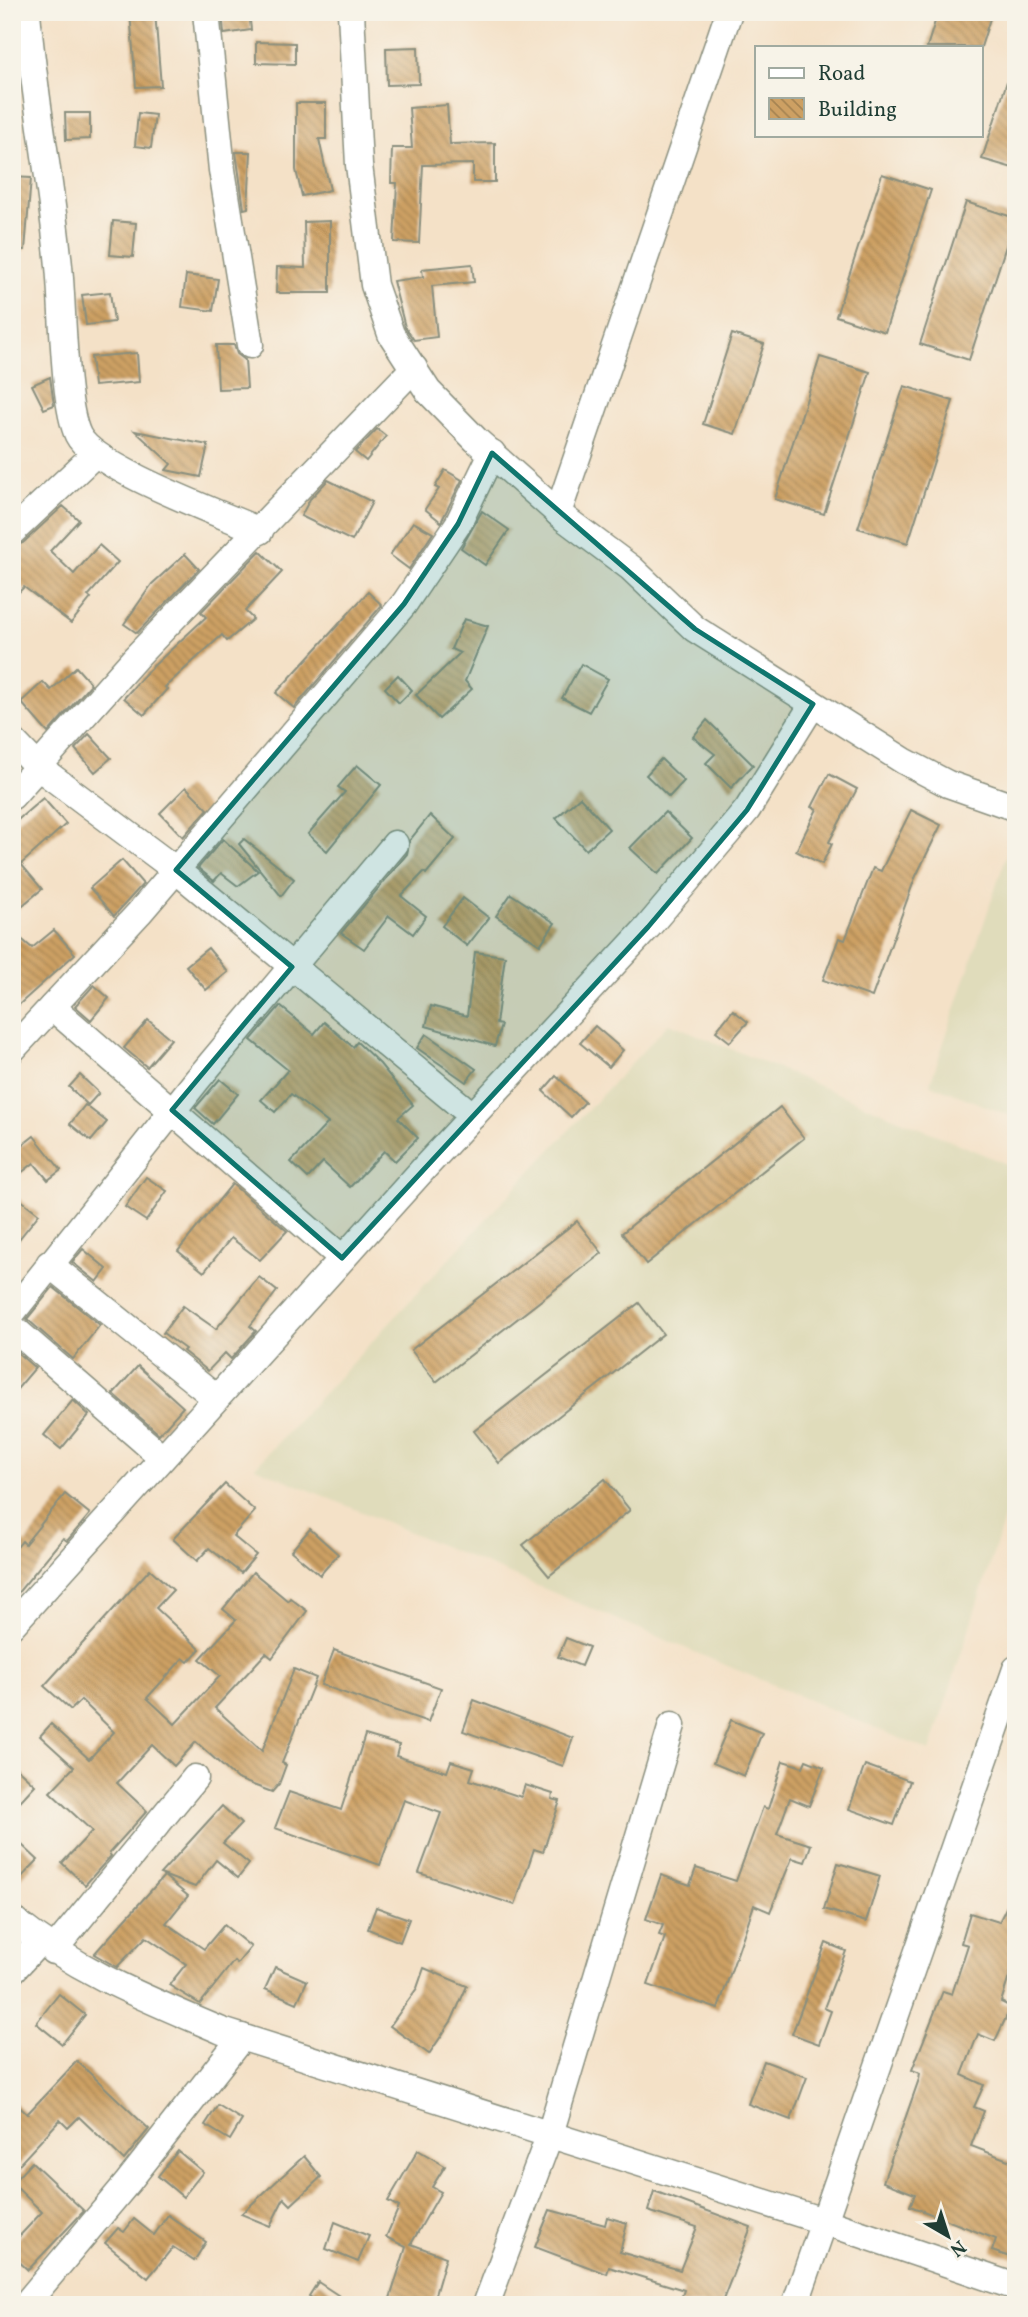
<svg xmlns="http://www.w3.org/2000/svg" width="1028" height="2317" font-family="Vollkorn,serif">
	<defs>
		<pattern id="building-back-hatch" width="6" height="6" patternUnits="userSpaceOnUse" patternTransform="scale(1.75)"><rect width="6" height="6" fill="#cda063"/><path d="M-1 5l2 2M0 0l6 6M5-1l2 2" fill="none" stroke="#a68452"/></pattern>
	</defs>
	<rect width="100%" height="100%" fill="#f7f3e8"/>
	<filter id="ink" filterUnits="userSpaceOnUse"><feTurbulence type="fractalNoise" baseFrequency=".0143" numOctaves="2"/><feDisplacementMap in="SourceGraphic" scale="14" xChannelSelector="R" yChannelSelector="G"/><feConvolveMatrix kernelMatrix="1 2 1 2 8 2 1 2 1" color-interpolation-filters="sRGB"/></filter>
	<filter id="wash" filterUnits="userSpaceOnUse"><feTurbulence type="fractalNoise" baseFrequency=".00686" numOctaves="4" result="noise"/><feDisplacementMap in="SourceGraphic" scale="28" xChannelSelector="R" yChannelSelector="G"/><feGaussianBlur stdDeviation="1.57" result="paint"/><feColorMatrix in="noise" values="0 0 0 0 0 0 0 0 0 0 0 0 0 0 0 0 0 1.4 0 .05"/><feComposite in="paint" operator="in"/></filter>
	<g filter="url(#wash)">
		<rect width="100%" height="100%" fill="#f4e1c7"/>
		<g fill="#e0dcbb">
			<path d="M1016,827V1118L930,1084Z"/>
			<path d="M669,1023L1016,1168V1482L930,1751L255,1467Z"/>
		</g>
		<g id="blocks">
			<g fill="url(#building-back-hatch)">
				<path d="M130,12H155L161,86L136,87Z"/>
				<path d="M222,12H249L251,30L224,34Z"/>
				<path d="M938,12H992L981,47H927Z"/>
				<path d="M256,42L295,43V64L256,63Z"/>
				<path d="M418,47L419,84L387,85L386,48Z"/>
				<path d="M1012,66L1016,67V169L982,159Z"/>
				<path d="M296,103H326V139H319L330,190L302,196L296,170Z"/>
				<path d="M447,105L450,144L495,143V182H473V164L423,165L419,243L394,242L397,183H391L392,148H412L409,108Z"/>
				<path d="M65,113H90V139L66,140Z"/>
				<path d="M138,113L155,115L151,148L135,146Z"/>
				<path d="M236,152H251L248,208L244,209Z"/>
				<path d="M882,174L931,190L885,332L836,316Z"/>
				<path d="M12,177L31,178L25,250L12,249Z"/>
				<path d="M966,202L1015,218L969,360L920,344Z"/>
				<path d="M113,221L136,223L133,257L110,255Z"/>
				<path d="M330,221V293H276L277,267L305,268L304,222Z"/>
				<path d="M472,264L474,282L432,286L437,337L414,340L405,327L393,281L423,277L422,269Z"/>
				<path d="M186,275L218,279L213,311L182,307Z"/>
				<path d="M110,292L114,322L86,325L82,295Z"/>
				<path d="M732,334L764,344L735,434L703,424Z"/>
				<path d="M216,345H234L237,354L245,360L247,388L218,389Z"/>
				<path d="M137,353L139,382L94,386L91,357Z"/>
				<path d="M820,357L870,372L824,514L775,499Z"/>
				<path d="M50,377L54,405L44,409L32,385Z"/>
				<path d="M904,386L953,401L908,543L858,528Z"/>
				<path d="M377,429L386,436L366,461L355,452Z"/>
				<path d="M135,431L208,445L201,477L166,470L171,464Z"/>
				<path d="M445,470L462,480L441,522L425,509L439,489L435,487Z"/>
				<path d="M328,480L372,502L352,541L301,516L310,499Z"/>
				<path d="M63,506L79,520L50,551L74,574L99,545L118,562L88,596L91,598L71,623L24,587L12,599V547L23,543Z"/>
				<path d="M482,511L509,530L485,565L461,548Z"/>
				<path d="M413,522L433,533L409,569L390,555Z"/>
				<path d="M260,551L282,572L245,611L253,619L227,641L222,635L165,687L167,689L144,715L124,698L147,672L206,617L201,612Z"/>
				<path d="M185,554L199,569L137,633L124,624L152,584Z"/>
				<path d="M368,592L382,605L294,708L276,693Z"/>
				<path d="M464,619L488,626L465,681L472,689L439,719L416,695L460,653L451,649Z"/>
				<path d="M581,664L608,679L589,712L562,698Z"/>
				<path d="M76,667L91,684L48,733L21,702L43,682L51,690Z"/>
				<path d="M398,675L412,690L399,703L385,688Z"/>
				<path d="M707,720L753,765L731,788L706,763L715,754L693,737Z"/>
				<path d="M89,734L111,758L95,772L75,749Z"/>
				<path d="M661,759L684,781L669,797L646,775Z"/>
				<path d="M357,765L381,785L327,851L308,834L345,792L338,787Z"/>
				<path d="M829,774L857,789L829,842L832,844L822,864L796,851L817,809L812,807Z"/>
				<path d="M186,787L208,809L183,837L160,813Z"/>
				<path d="M580,797L609,829L586,850L556,818Z"/>
				<path d="M43,798L66,824L21,864L42,889L12,914V825Z"/>
				<path d="M911,810L941,825L915,878L872,997L823,980L839,938L845,940L873,868L881,871Z"/>
				<path d="M665,812L692,838L658,874L630,848Z"/>
				<path d="M430,815L455,839L426,874L424,872L401,896L426,916L413,934L389,916L364,949L341,933L407,854L410,840Z"/>
				<path d="M223,839L258,871L238,886L221,873L214,881L198,868Z"/>
				<path d="M244,839L294,879L281,896L239,844Z"/>
				<path d="M122,860L143,884L114,916L90,888Z"/>
				<path d="M511,894L555,923L540,945L496,916Z"/>
				<path d="M463,898L489,918L467,946L442,926Z"/>
				<path d="M54,930L75,954L12,1011V931L32,948Z"/>
				<path d="M208,948L228,972L206,990L186,966Z"/>
				<path d="M475,952L505,956L496,1024L501,1025L495,1046L426,1026L431,1006L467,1016Z"/>
				<path d="M94,985L109,998L91,1020L75,1006Z"/>
				<path d="M280,1006L314,1034L324,1022L353,1047L357,1042L380,1064L413,1105L398,1118L418,1138L395,1161L384,1151L350,1187L323,1162L308,1178L291,1162L328,1123L291,1094L275,1112L261,1100L288,1070L251,1040Z"/>
				<path d="M733,1010L748,1022L730,1042L716,1031Z"/>
				<path d="M148,1020L171,1039L147,1067L124,1048Z"/>
				<path d="M595,1026L623,1050L609,1067L580,1043Z"/>
				<path d="M426,1034L476,1069L466,1082L417,1048Z"/>
				<path d="M80,1075L99,1093L88,1105L69,1087Z"/>
				<path d="M556,1076L585,1102L571,1117L543,1091Z"/>
				<path d="M220,1079L238,1094L213,1124L195,1108Z"/>
				<path d="M85,1105L107,1122L91,1141L70,1124Z"/>
				<path d="M780,1107L804,1138L646,1264L622,1233Z"/>
				<path d="M34,1136L61,1170L48,1180L34,1163L12,1180V1153Z"/>
				<path d="M146,1177L167,1191L146,1221L125,1207Z"/>
				<path d="M232,1184L287,1231L260,1260L231,1238L204,1272L178,1251Z"/>
				<path d="M12,1193L39,1214L12,1248Z"/>
				<path d="M577,1221L602,1253L436,1382L411,1350Z"/>
				<path d="M83,1249L107,1269L97,1282L72,1262Z"/>
				<path d="M259,1277L277,1291L250,1326L256,1331L231,1359L225,1353L208,1371L183,1351L185,1349L163,1333L183,1306L216,1329Z"/>
				<path d="M53,1287L100,1325L73,1359L27,1319Z"/>
				<path d="M639,1303L663,1334L499,1463L474,1431Z"/>
				<path d="M12,1348L35,1368L12,1395Z"/>
				<path d="M138,1366L183,1407L159,1434L113,1394Z"/>
				<path d="M73,1400L89,1415L61,1449L44,1435Z"/>
				<path d="M605,1479L630,1510L549,1576L523,1545Z"/>
				<path d="M225,1484L255,1511L233,1536L256,1555L241,1573L209,1548L197,1561L173,1539Z"/>
				<path d="M65,1494L90,1514L67,1541L63,1538L12,1600V1553L22,1541L25,1544Z"/>
				<path d="M310,1529L338,1554L320,1575L291,1551Z"/>
				<path d="M150,1569L173,1590L156,1608L200,1649L188,1662L183,1658L147,1698L175,1724L220,1676L200,1659L236,1620L223,1609L253,1572L288,1601L290,1598L307,1611L272,1658L266,1653L215,1708L262,1751L294,1669L316,1678L282,1763L286,1765L279,1784L272,1792L237,1779L196,1742L174,1766L152,1745L117,1783L147,1811L109,1853L111,1856L85,1885L62,1863L92,1831L50,1792L74,1767L40,1736L51,1724L89,1759L114,1732L81,1700L71,1710L44,1686Z"/>
				<path d="M566,1638L589,1647L581,1666L558,1657Z"/>
				<path d="M334,1650L441,1688L428,1722L321,1685Z"/>
				<path d="M474,1700L573,1738L563,1766L463,1731Z"/>
				<path d="M731,1720L762,1733L744,1776L713,1763Z"/>
				<path d="M365,1735L399,1745L396,1756L447,1772L451,1761L474,1768L470,1780L521,1797L525,1785L553,1794L552,1799L560,1801L543,1852L534,1849L515,1905L419,1873L441,1813L404,1800L380,1865L275,1828L289,1792L341,1810Z"/>
				<path d="M806,1760L824,1767L809,1806L790,1798L777,1834L811,1845L805,1862L792,1858L770,1912L754,1905L718,2009L648,1985L665,1937L659,1935L663,1925L646,1919L661,1875L690,1885L696,1868L736,1881L763,1807L768,1809L783,1761L803,1767Z"/>
				<path d="M12,1764L35,1785L12,1810Z"/>
				<path d="M865,1765L910,1781L894,1825L849,1809Z"/>
				<path d="M222,1806L241,1824L223,1843L249,1864L238,1878L216,1860L195,1887L160,1874Z"/>
				<path d="M22,1845L38,1860L12,1887V1855Z"/>
				<path d="M838,1863L880,1876L866,1922L824,1909Z"/>
				<path d="M164,1876L188,1896L166,1923L204,1949L224,1925L251,1947L237,1964L234,1961L200,2004L169,1985L186,1964L146,1937L117,1967L94,1954Z"/>
				<path d="M1016,1888V1955L1001,2002L1011,2007L995,2041L978,2034L962,2075L984,2085L974,2107L984,2111L971,2146L1016,2163V2259L992,2251L996,2239L910,2206L915,2194L883,2182L919,2079L920,2073L912,2070L943,1991L952,1994L968,1945L961,1943L970,1913L999,1922Z"/>
				<path d="M376,1907L409,1919L400,1942L368,1929Z"/>
				<path d="M826,1943L846,1951L824,2008L831,2011L819,2044L792,2034Z"/>
				<path d="M275,1967L307,1981L297,2003L265,1989Z"/>
				<path d="M424,1968L467,1986L452,2020L429,2054L390,2026L417,1988Z"/>
				<path d="M59,1994L85,2015L62,2044L36,2023Z"/>
				<path d="M77,2061L149,2129L124,2160L79,2117L68,2128L60,2120L12,2172V2100L27,2114Z"/>
				<path d="M764,2061L807,2077L791,2120L748,2104Z"/>
				<path d="M218,2105L242,2120L230,2140L205,2125Z"/>
				<path d="M418,2150L445,2166L432,2187L441,2192L411,2244L446,2257L432,2305H388L406,2247L386,2237L399,2207L388,2201Z"/>
				<path d="M178,2151L203,2172L183,2197L158,2176Z"/>
				<path d="M304,2156L321,2177L291,2205L284,2198L270,2226L241,2214Z"/>
				<path d="M32,2162L84,2211L28,2270L12,2255V2244L42,2212L12,2183Z"/>
				<path d="M654,2191L751,2227L721,2305H679L684,2290L609,2267L607,2274L535,2247L550,2210L605,2225L607,2217L627,2223L620,2252L680,2270L697,2227L648,2211Z"/>
				<path d="M168,2215L206,2242L194,2261L173,2247L148,2278L105,2243L118,2228L124,2232L134,2219L154,2235Z"/>
				<path d="M335,2222L369,2236L358,2262L326,2249Z"/>
				<path d="M318,2282L353,2305H321L309,2296Z"/>
			</g>
		</g>
	</g>
	<g filter="url(#ink)">
		<use href="#blocks" fill-opacity="0" stroke="#8a8f7e" stroke-width="2"/>
		<g fill="none" stroke-linecap="round" stroke-linejoin="round">
			<g stroke="#8a8f7e" stroke-width="29">
				<g id="minor">
					<path d="M27,12C34,97 51,181 59,266C63,305 63,404 78,435C94,468 222,514 260,531"/>
					<path d="M206,12L222,170L250,345"/>
					<path d="M351,12L359,165L374,285L391,334L428,391L476,440L564,518L631,568L695,629L904,761L948,784L1016,808"/>
					<path d="M558,513L729,12"/>
					<path d="M12,532L95,454"/>
					<path d="M12,740L37,766L176,870L473,1116"/>
					<path d="M12,796L136,657L414,368"/>
					<path d="M52,1007L342,1258"/>
					<path d="M12,1050L139,913L404,604L458,524L492,453"/>
					<path d="M49,1264L216,1398"/>
					<path d="M12,1313L197,1080L395,844"/>
					<path d="M12,1327L162,1457"/>
					<path d="M12,1625L427,1165L648,927L747,810L813,704"/>
					<path d="M12,1919C78,1972 145,1998 222,2031L823,2221L1016,2287"/>
					<path d="M53,1951L195,1778"/>
					<path d="M12,1971L40,1941"/>
					<path d="M25,2305L128,2182L242,2037"/>
					<path d="M486,2305L550,2134L672,1725"/>
					<path d="M795,2305L1016,1669"/>
				</g>
			</g>
			<use href="#minor" stroke="#fff" stroke-width="26"/>
		</g>
	</g>
	<path fill="#0f766e" fill-opacity="0.2" stroke="#0f766e" stroke-width="5" stroke-linejoin="round" d="M492,453L695,629L813,704L747,810L648,927L342,1258L172,1110L292,967L176,870L404,604L458,524Z"/>
	<rect width="1028" height="2317" fill="none" stroke="#f7f3e8" stroke-width="42"/>
	<rect x="755" y="46" width="228" height="91" fill="#f7f3e8" stroke="#a1aaa0" stroke-width="2"/>
	<rect x="769" y="68" width="35" height="10" fill="#ffffff" stroke="#a1aaa0" stroke-width="2"/>
	<text x="818" y="80" font-size="21" fill="#1f3d34">Road</text>
	<rect x="769" y="98" width="35" height="21" fill="url(#building-back-hatch)" stroke="#a1aaa0" stroke-width="2"/>
	<text x="818" y="116" font-size="21" fill="#1f3d34">Building</text>
	<g transform="translate(948 2236) rotate(141)" stroke="#f7f3e8" stroke-width="5" paint-order="stroke">
	<path d="M0-5L12 26L0 18L-12 26Z" fill="#1f3d34"/>
	<text y="-10" font-size="19" font-weight="bold" text-anchor="middle" fill="#1f3d34">N</text>
	</g>
</svg>
